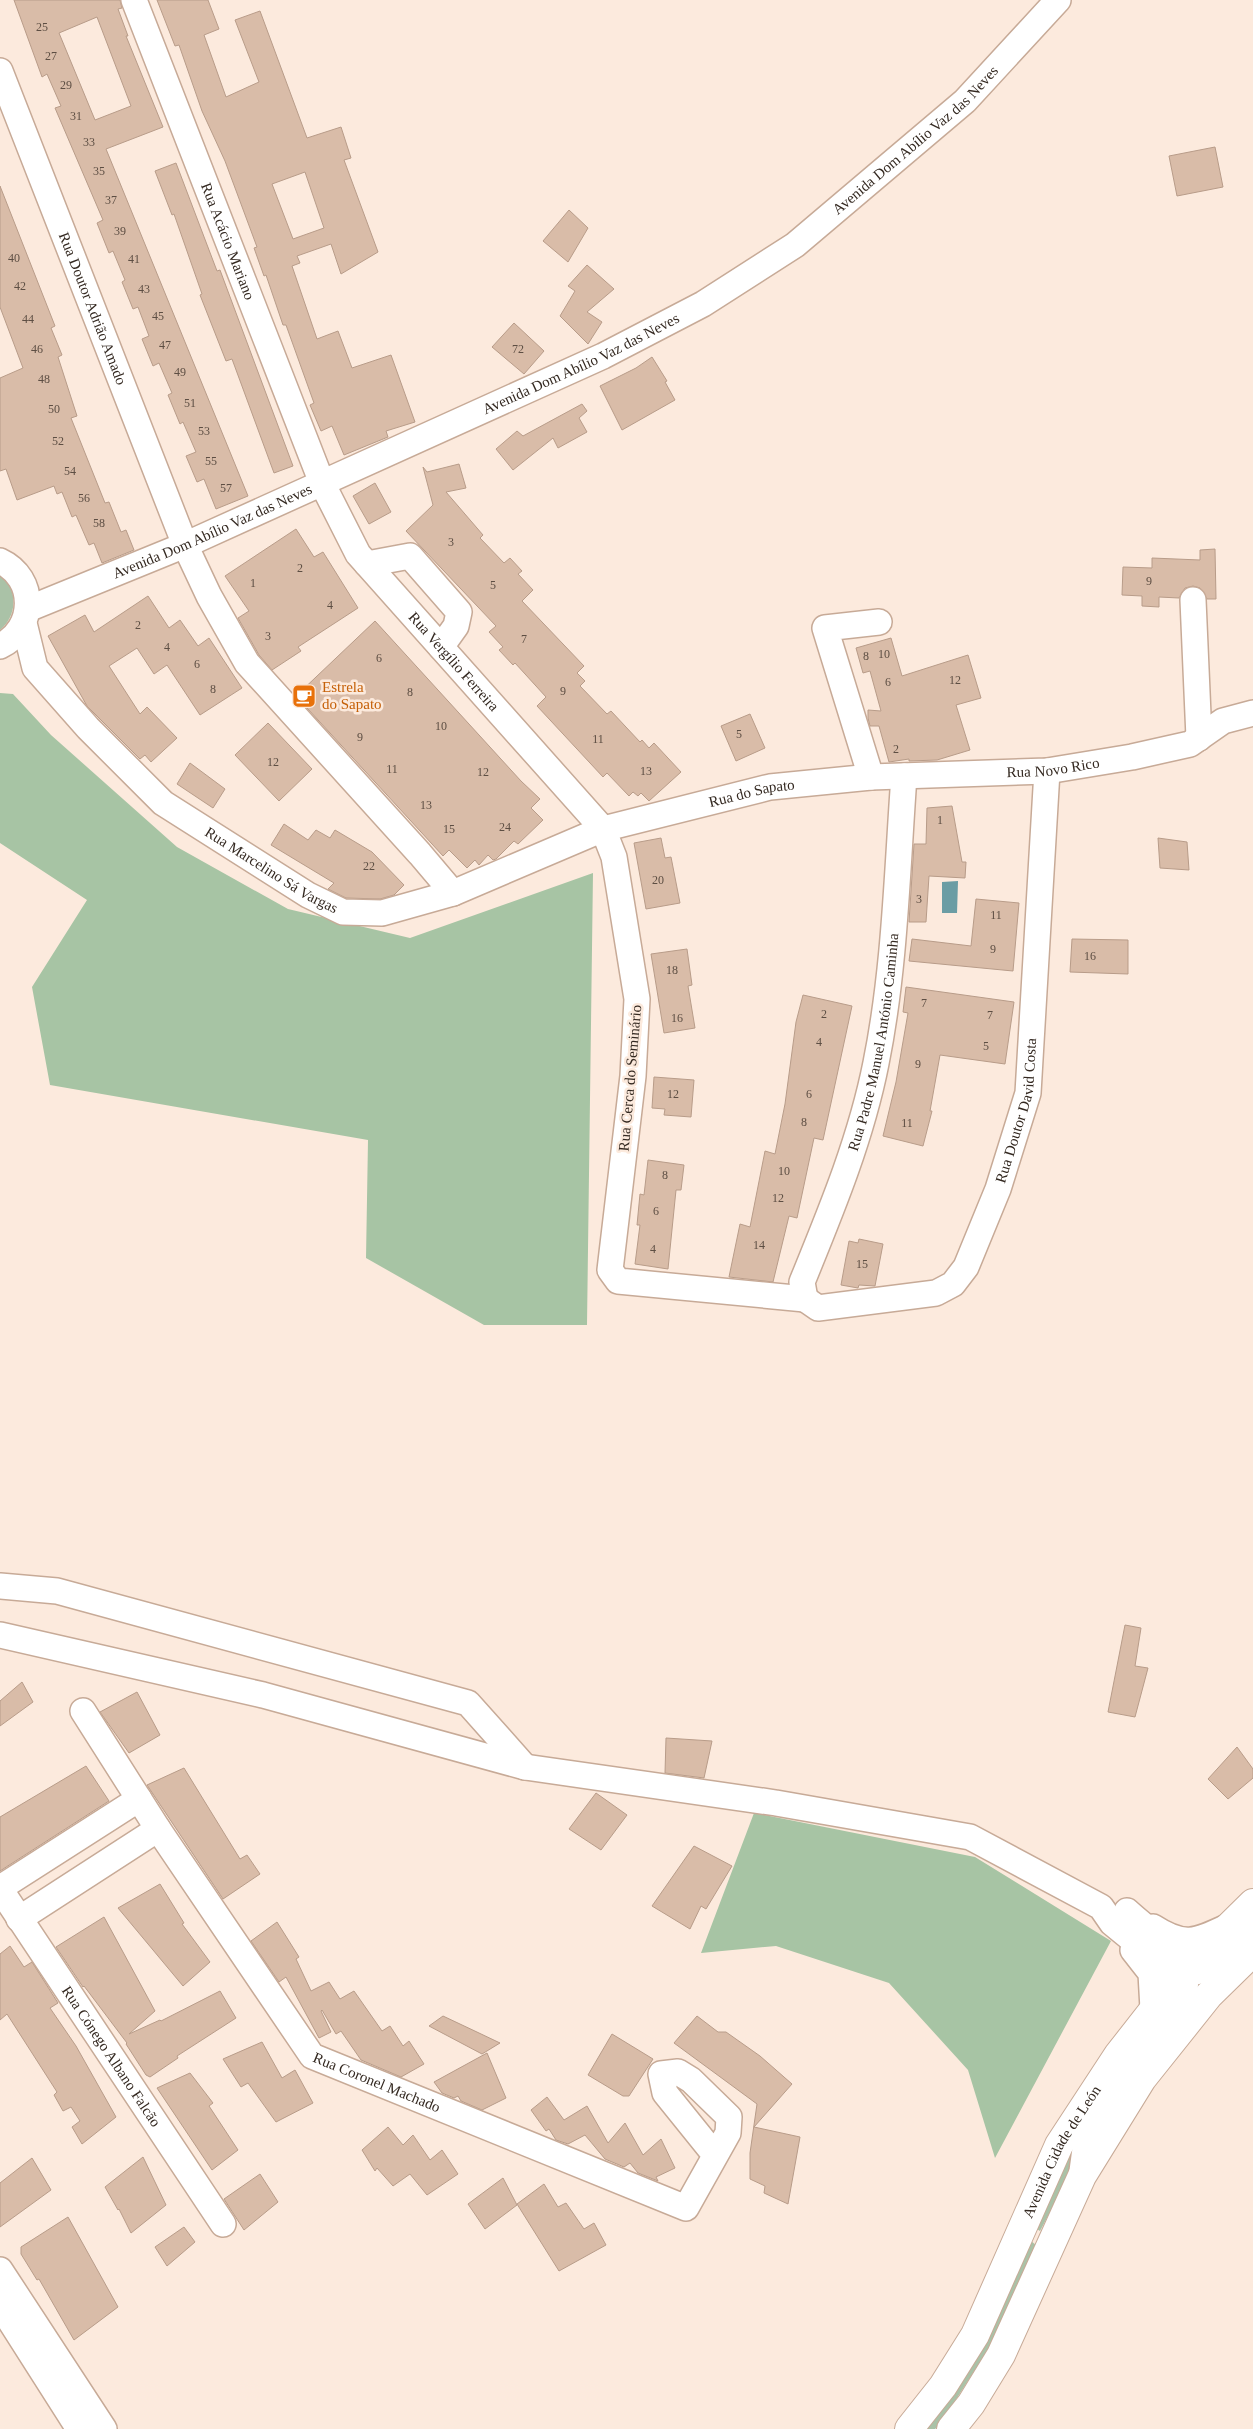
<svg xmlns="http://www.w3.org/2000/svg" width="1253" height="2429" font-family="'Times New Roman',serif">
	<rect width="100%" height="100%" fill="#fceadd"/>
	<g fill="#aac2a7">
		<path d="M0,576C19,589 17,616 0,630Z"/>
		<path d="M1079,2135L1069,2176L1040,2231L1034,2227Z"/>
		<path d="M1031,2241L1036,2245L989,2348L941,2423L935,2429H926L977,2356L1002,2309Z"/>
	</g>
	<g fill="#a7c4a4">
		<path d="M0,693L13,694L51,735L177,847L288,909L410,938L593,873L587,1325H484L366,1258L368,1140L50,1085L32,987L87,900L0,843Z"/>
		<path d="M754,1813L975,1857L1111,1941L995,2158L968,2070L889,1983L776,1946L701,1953Z"/>
	</g>
	<path fill="#6b9da4" d="M958,881L957,913H942V882Z"/>
	<g fill="#d9bca8" stroke="#b89c89" fill-rule="evenodd">
		<path d="M14,0H120L122,8L118,9L128,36H126L163,127L106,149L248,496L216,509L204,479L197,482L186,456L196,452L183,422L180,424L168,395L172,393L159,363L153,366L142,339L149,336L138,307L133,309L122,282L125,280L113,251L109,253L97,223L103,220L55,108L61,106L47,74L42,77ZM97,17L131,106L95,120L59,33Z"/>
		<path d="M157,0H208L219,29L204,35L226,97L259,82L235,20L260,11L307,138L341,127L351,158L344,160L378,252L341,274L331,244L297,256L300,263L292,266L317,339L338,331L352,368L391,355L415,422L386,431L388,437L344,455L332,426L321,431L310,405L314,403L286,325H283L266,275L264,276L254,248L257,247L225,161L202,111L179,45L175,46ZM305,172L324,228L293,239L272,184Z"/>
		<path d="M1215,147L1223,187L1177,196L1169,156Z"/>
		<path d="M176,163L217,271L220,270L293,466L274,473L232,359L226,361L200,295L202,294L174,214L172,215L155,171Z"/>
		<path d="M0,186L55,326L51,328L62,355L58,357L77,416L71,418L105,503L109,502L121,532L126,530L134,550L102,563L94,543L89,545L76,515L72,517L62,492L57,494L54,486L17,500L6,469L0,471V378L23,368L0,307Z"/>
		<path d="M569,210L588,228L568,262L543,241Z"/>
		<path d="M587,265L614,289L587,312L602,322L588,344L560,316L575,291L568,286Z"/>
		<path d="M514,323L544,351L524,374L492,347Z"/>
		<path d="M652,357L667,381L665,382L675,400L622,430L600,386L636,368Z"/>
		<path d="M582,404L587,411L579,418L587,432L558,448L553,438L513,470L496,449L517,431L523,436Z"/>
		<path d="M459,464L466,488L446,492L483,535L480,538L504,563L510,558L522,571L518,574L533,590L522,601L584,666L577,673L585,681L580,686L607,714L611,711L640,742L642,740L649,748L654,743L681,772L649,801L641,793L638,796L633,792L629,796L607,773L603,777L537,706L546,697L515,663L513,665L499,650L503,647L489,632L496,626L406,531L433,505L423,467L427,472Z"/>
		<path d="M375,483L391,512L369,524L353,496Z"/>
		<path d="M296,529L314,557L323,552L358,608L298,647L301,651L272,670L259,655L238,618L249,611L225,576Z"/>
		<path d="M1215,549L1216,599H1207L1200,588L1193,586L1185,588L1179,598L1159,597V607L1142,606V596L1122,595L1123,567L1152,568V558L1200,560V550Z"/>
		<path d="M148,596L169,628L180,620L198,646L209,638L242,688L200,715L167,665L154,674L137,648L109,666L140,714L147,707L177,738L151,762L145,755L140,759L87,706L48,636L85,615L94,632Z"/>
		<path d="M375,621L521,781L540,799L531,808L543,820L518,844L514,841L496,859L493,860L488,855L479,865L475,860L467,868L449,850L443,856L296,696Z"/>
		<path d="M891,638L902,676L968,655L981,698L956,705L970,750L937,760L909,761V759L889,762L879,726H870L868,718V710L881,711L870,671L863,673L856,648Z"/>
		<path d="M750,714L765,748L736,761L721,726Z"/>
		<path d="M268,723L312,769L279,801L235,755Z"/>
		<path d="M190,763L225,789L213,808L177,784Z"/>
		<path d="M952,806L962,862H966L965,878L929,876L926,922H909L914,844H926L927,808Z"/>
		<path d="M284,824L308,840L316,830L330,838L335,830L372,852L404,885L394,895L380,899L346,898L328,889L334,883L271,845Z"/>
		<path d="M661,838L665,858L671,857L680,903L646,909L634,843Z"/>
		<path d="M1158,838L1187,842L1189,870L1160,868Z"/>
		<path d="M976,899L1019,903L1013,971L909,961L912,939L971,946Z"/>
		<path d="M1072,939L1128,940V974L1070,972Z"/>
		<path d="M687,949L692,985L688,986L695,1028L664,1033L651,954Z"/>
		<path d="M906,987L1014,1002L1005,1064L940,1055L930,1111H932L923,1146L883,1136L896,1082L908,1013L903,1012Z"/>
		<path d="M803,995L852,1006L823,1140L814,1138L797,1218L789,1216L773,1282L729,1277L740,1224L750,1227L765,1151L775,1154L785,1104L796,1022Z"/>
		<path d="M654,1077L694,1080L691,1117L664,1115L665,1109L652,1108Z"/>
		<path d="M648,1160L684,1165L681,1190H676L668,1269L635,1264L640,1225H637L640,1194L644,1195Z"/>
		<path d="M859,1239L883,1244L875,1286L859,1285L858,1288L841,1285L849,1241L858,1243Z"/>
		<path d="M1125,1625L1141,1628L1135,1666L1148,1668L1135,1717L1108,1712Z"/>
		<path d="M22,1682L33,1702L0,1726V1701Z"/>
		<path d="M137,1692L160,1735L129,1753L100,1712Z"/>
		<path d="M666,1738L712,1741L704,1778L665,1773Z"/>
		<path d="M1237,1747L1253,1769V1778L1228,1799L1208,1779Z"/>
		<path d="M86,1766L109,1801L0,1871V1817Z"/>
		<path d="M184,1768L240,1859L247,1855L260,1874L223,1899L147,1785Z"/>
		<path d="M596,1793L627,1815L601,1850L569,1829Z"/>
		<path d="M694,1846L732,1866L706,1909L701,1906L690,1929L652,1906Z"/>
		<path d="M160,1884L184,1923L182,1924L210,1962L183,1986L118,1908Z"/>
		<path d="M104,1917L155,2011L129,2034L160,2020L161,2021L220,1991L236,2018L177,2056L178,2058L150,2077L146,2075L126,2044L127,2043L84,1986L83,1987L56,1947Z"/>
		<path d="M277,1922L299,1957L296,1959L311,1991L329,1982L340,1999L354,1991L382,2031L390,2026L403,2046L409,2041L424,2064L401,2077L361,2060L341,2031L336,2034L322,2010L321,2011L331,2032L319,2038L286,1977L279,1982L251,1941Z"/>
		<path d="M10,1946L24,1967L32,1962L58,2003L50,2008L76,2046L116,2117L82,2144L72,2127L80,2121L71,2107L63,2111L54,2095L57,2092L7,2014L0,2020V1954Z"/>
		<path d="M443,2016L479,2033L500,2043L482,2054L429,2026Z"/>
		<path d="M697,2016L718,2032H726L760,2056L792,2084L754,2127L800,2137L788,2204L764,2193L765,2186L750,2179V2153L757,2104L674,2043Z"/>
		<path d="M612,2034L653,2059L629,2096H623L588,2075Z"/>
		<path d="M262,2042L282,2078L295,2070L313,2103L276,2122L248,2083L241,2087L223,2059Z"/>
		<path d="M487,2053L506,2098L482,2110L461,2101L458,2096L454,2098L442,2093L434,2082Z"/>
		<path d="M190,2073L213,2103L209,2106L238,2150L212,2170L157,2088Z"/>
		<path d="M547,2097L564,2120L587,2106L608,2143L625,2123L643,2155L661,2139L675,2168L656,2177L658,2181L638,2173L630,2163L624,2167L605,2159L585,2135L568,2144L556,2140L549,2129L546,2131L531,2110Z"/>
		<path d="M388,2127L403,2145L413,2135L430,2160L442,2150L458,2174L427,2195L410,2174L393,2186L377,2168L375,2171L362,2150Z"/>
		<path d="M143,2157L166,2205L131,2233L119,2209L118,2210L105,2187Z"/>
		<path d="M32,2158L51,2190L0,2227V2183Z"/>
		<path d="M260,2174L278,2202L244,2230L224,2199Z"/>
		<path d="M503,2178L517,2205L485,2229L468,2204Z"/>
		<path d="M544,2184L558,2207L566,2203L584,2229L594,2223L606,2245L559,2271L517,2204Z"/>
		<path d="M68,2217L118,2307L74,2340L39,2279L37,2280L21,2254V2247Z"/>
		<path d="M184,2227L195,2242L167,2266L155,2247Z"/>
	</g>
	<g fill="none" stroke-linecap="round" stroke-linejoin="round">
		<g stroke="#c7aa97" stroke-width="28">
			<g id="minor">
				<path id="s1" d="M134,0L322,483L358,554L603,829L614,857L637,999L633,1076L610,1270L618,1281L805,1299"/>
				<path id="s2" d="M0,71L185,545L209,596L247,663L420,854L453,893"/>
				<path d="M0,561C37,578 36,629 0,646"/>
				<path d="M367,564L410,556L459,612L456,626L441,647"/>
				<path d="M1193,600L1199,738"/>
				<path id="s3" d="M28,609L185,545L603,356L703,304L795,245L965,101L1058,0"/>
				<path id="s4" d="M24,623L35,668L88,728L163,803L308,895L343,912L382,913L453,893L603,829L770,787L871,777L1047,771L1132,757L1190,744L1223,721L1253,713"/>
				<path d="M871,777L825,628L879,622"/>
				<path id="s5" d="M805,1299L818,1308L936,1293L953,1284L966,1267L998,1189L1028,1093L1047,771"/>
				<path id="s6" d="M805,1299L802,1282C831,1211 861,1139 876,1063C895,969 897,872 904,776"/>
				<path d="M0,1586L57,1591L468,1703L525,1767"/>
				<path d="M0,1635L263,1695L525,1767L776,1803L970,1837L1101,1907L1112,1923L1167,1968L1183,1972H1196L1215,1965L1253,1928"/>
				<path id="s7" d="M83,1711L158,1829L312,2056L686,2208L728,2133L729,2117L691,2080L678,2072L661,2074L665,2093L715,2155"/>
				<path d="M0,1888L139,1799"/>
				<path id="s8" d="M0,1889L223,2224"/>
				<path d="M19,1919L158,1829"/>
				<path d="M1153,1927C1184,1947 1195,1942 1227,1927"/>
				<path d="M1133,1950L1151,1973L1153,2009"/>
				<path d="M1082,2171L1085,2149L1094,2124L1180,2003C1202,1967 1151,1933 1127,1911"/>
				<path d="M0,2270L104,2429"/>
				<path d="M0,2305L79,2429"/>
			</g>
		</g>
		<g stroke="#c7aa97" stroke-width="30">
			<g id="major">
				<path id="s9" d="M909,2429L943,2386L975,2335L1059,2145L1118,2055L1183,1972L1253,1903"/>
				<path d="M951,2429L971,2404L1001,2355L1082,2176L1142,2079L1209,1995L1253,1952"/>
			</g>
		</g>
		<use href="#minor" stroke="#fff" stroke-width="25"/>
		<use href="#major" stroke="#fff" stroke-width="28"/>
	</g>
	<defs>
		<g id="cafe-square" transform="scale(1.25)"><rect x="-9" y="-9" width="18" height="18" rx="4" fill="#e8710a" stroke="#fceadd"/><path d="M-5.5-4.5H6V0H3Q3 3.5 0 3.5H-2.5Q-5.5 3.5-5.5 0ZM3-3.2v2h1.7v-2ZM-6 4.5H4V6H-6Z" fill="#fff"/></g>
	</defs>
	<g fill-rule="evenodd">
		<use href="#cafe-square" x="304" y="696"/>
	</g>
	<g text-anchor="middle" stroke-width="5" stroke-linejoin="round" paint-order="stroke">
		<g font-size="12" fill="#5d4e43">
			<text x="42" y="31">25</text>
			<text x="51" y="60">27</text>
			<text x="66" y="89">29</text>
			<text x="76" y="120">31</text>
			<text x="89" y="146">33</text>
			<text x="99" y="175">35</text>
			<text x="111" y="204">37</text>
			<text x="120" y="235">39</text>
			<text x="14" y="262">40</text>
			<text x="134" y="263">41</text>
			<text x="20" y="290">42</text>
			<text x="144" y="293">43</text>
			<text x="158" y="320">45</text>
			<text x="28" y="323">44</text>
			<text x="165" y="349">47</text>
			<text x="37" y="353">46</text>
			<text x="518" y="353">72</text>
			<text x="180" y="376">49</text>
			<text x="44" y="383">48</text>
			<text x="190" y="407">51</text>
			<text x="54" y="413">50</text>
			<text x="204" y="435">53</text>
			<text x="58" y="445">52</text>
			<text x="211" y="465">55</text>
			<text x="70" y="475">54</text>
			<text x="226" y="492">57</text>
			<text x="84" y="502">56</text>
			<text x="99" y="527">58</text>
			<text x="451" y="546">3</text>
			<text x="300" y="572">2</text>
			<text x="1149" y="585">9</text>
			<text x="253" y="587">1</text>
			<text x="493" y="589">5</text>
			<text x="330" y="609">4</text>
			<text x="138" y="629">2</text>
			<text x="268" y="640">3</text>
			<text x="524" y="643">7</text>
			<text x="167" y="651">4</text>
			<text x="884" y="658">10</text>
			<text x="866" y="660">8</text>
			<text x="379" y="662">6</text>
			<text x="197" y="668">6</text>
			<text x="955" y="684">12</text>
			<text x="888" y="686">6</text>
			<text x="213" y="693">8</text>
			<text x="563" y="695">9</text>
			<text x="410" y="696">8</text>
			<text x="441" y="730">10</text>
			<text x="739" y="738">5</text>
			<text x="360" y="741">9</text>
			<text x="598" y="743">11</text>
			<text x="896" y="753">2</text>
			<text x="273" y="766">12</text>
			<text x="392" y="773">11</text>
			<text x="646" y="775">13</text>
			<text x="483" y="776">12</text>
			<text x="426" y="809">13</text>
			<text x="940" y="824">1</text>
			<text x="505" y="831">24</text>
			<text x="449" y="833">15</text>
			<text x="369" y="870">22</text>
			<text x="658" y="884">20</text>
			<text x="919" y="903">3</text>
			<text x="996" y="919">11</text>
			<text x="993" y="953">9</text>
			<text x="1090" y="960">16</text>
			<text x="672" y="974">18</text>
			<text x="924" y="1007">7</text>
			<text x="824" y="1018">2</text>
			<text x="990" y="1019">7</text>
			<text x="677" y="1022">16</text>
			<text x="819" y="1046">4</text>
			<text x="986" y="1050">5</text>
			<text x="918" y="1068">9</text>
			<text x="673" y="1098">12</text>
			<text x="809" y="1098">6</text>
			<text x="804" y="1126">8</text>
			<text x="907" y="1127">11</text>
			<text x="784" y="1175">10</text>
			<text x="665" y="1179">8</text>
			<text x="778" y="1202">12</text>
			<text x="656" y="1215">6</text>
			<text x="759" y="1249">14</text>
			<text x="653" y="1253">4</text>
			<text x="862" y="1268">15</text>
		</g>
		<g font-size="15" fill="#342921" stroke="#fceadd">
			<text dy="5" stroke="none"><textPath href="#s3" startOffset="1010">Avenida Dom Abílio Vaz das Neves</textPath></text>
			<text dy="5" stroke="none"><textPath href="#s1" startOffset="259">Rua Acácio Mariano</textPath></text>
			<text dy="5" stroke="none"><textPath href="#s2" startOffset="255">Rua Doutor Adrião Amado</textPath></text>
			<text dy="5" stroke="none"><textPath href="#s3" startOffset="605">Avenida Dom Abílio Vaz das Neves</textPath></text>
			<text dy="5" stroke="none"><textPath href="#s3" startOffset="200">Avenida Dom Abílio Vaz das Neves</textPath></text>
			<text dy="5" stroke="none"><textPath href="#s1" startOffset="742">Rua Vergílio Ferreira</textPath></text>
			<text dy="5" stroke="none"><textPath href="#s4" startOffset="1175">Rua Novo Rico</textPath></text>
			<text dy="5" stroke="none"><textPath href="#s4" startOffset="872">Rua do Sapato</textPath></text>
			<text dy="5" stroke="none"><textPath href="#s4" startOffset="360">Rua Marcelino Sá Vargas</textPath></text>
			<text dy="5" stroke="none"><textPath href="#s6" startOffset="269">Rua Padre Manuel António Caminha</textPath></text>
			<text transform="translate(630 1078) rotate(-85)" y="5">Rua Cerca do Seminário</text>
			<text dy="5" stroke="none"><textPath href="#s5" startOffset="341">Rua Doutor David Costa</textPath></text>
			<text dy="5" stroke="none"><textPath href="#s8" startOffset="201">Rua Cónego Albano Falcão</textPath></text>
			<text dy="5" stroke="none"><textPath href="#s7" startOffset="484">Rua Coronel Machado</textPath></text>
			<text dy="5" stroke="none"><textPath href="#s9" startOffset="318">Avenida Cidade de León</textPath></text>
		</g>
		<g font-size="15" fill="#c56008" stroke="#fceadd" text-anchor="start">
			<text x="322" y="692">Estrela<tspan x="322" dy="17">do Sapato</tspan></text>
		</g>
	</g>
</svg>
